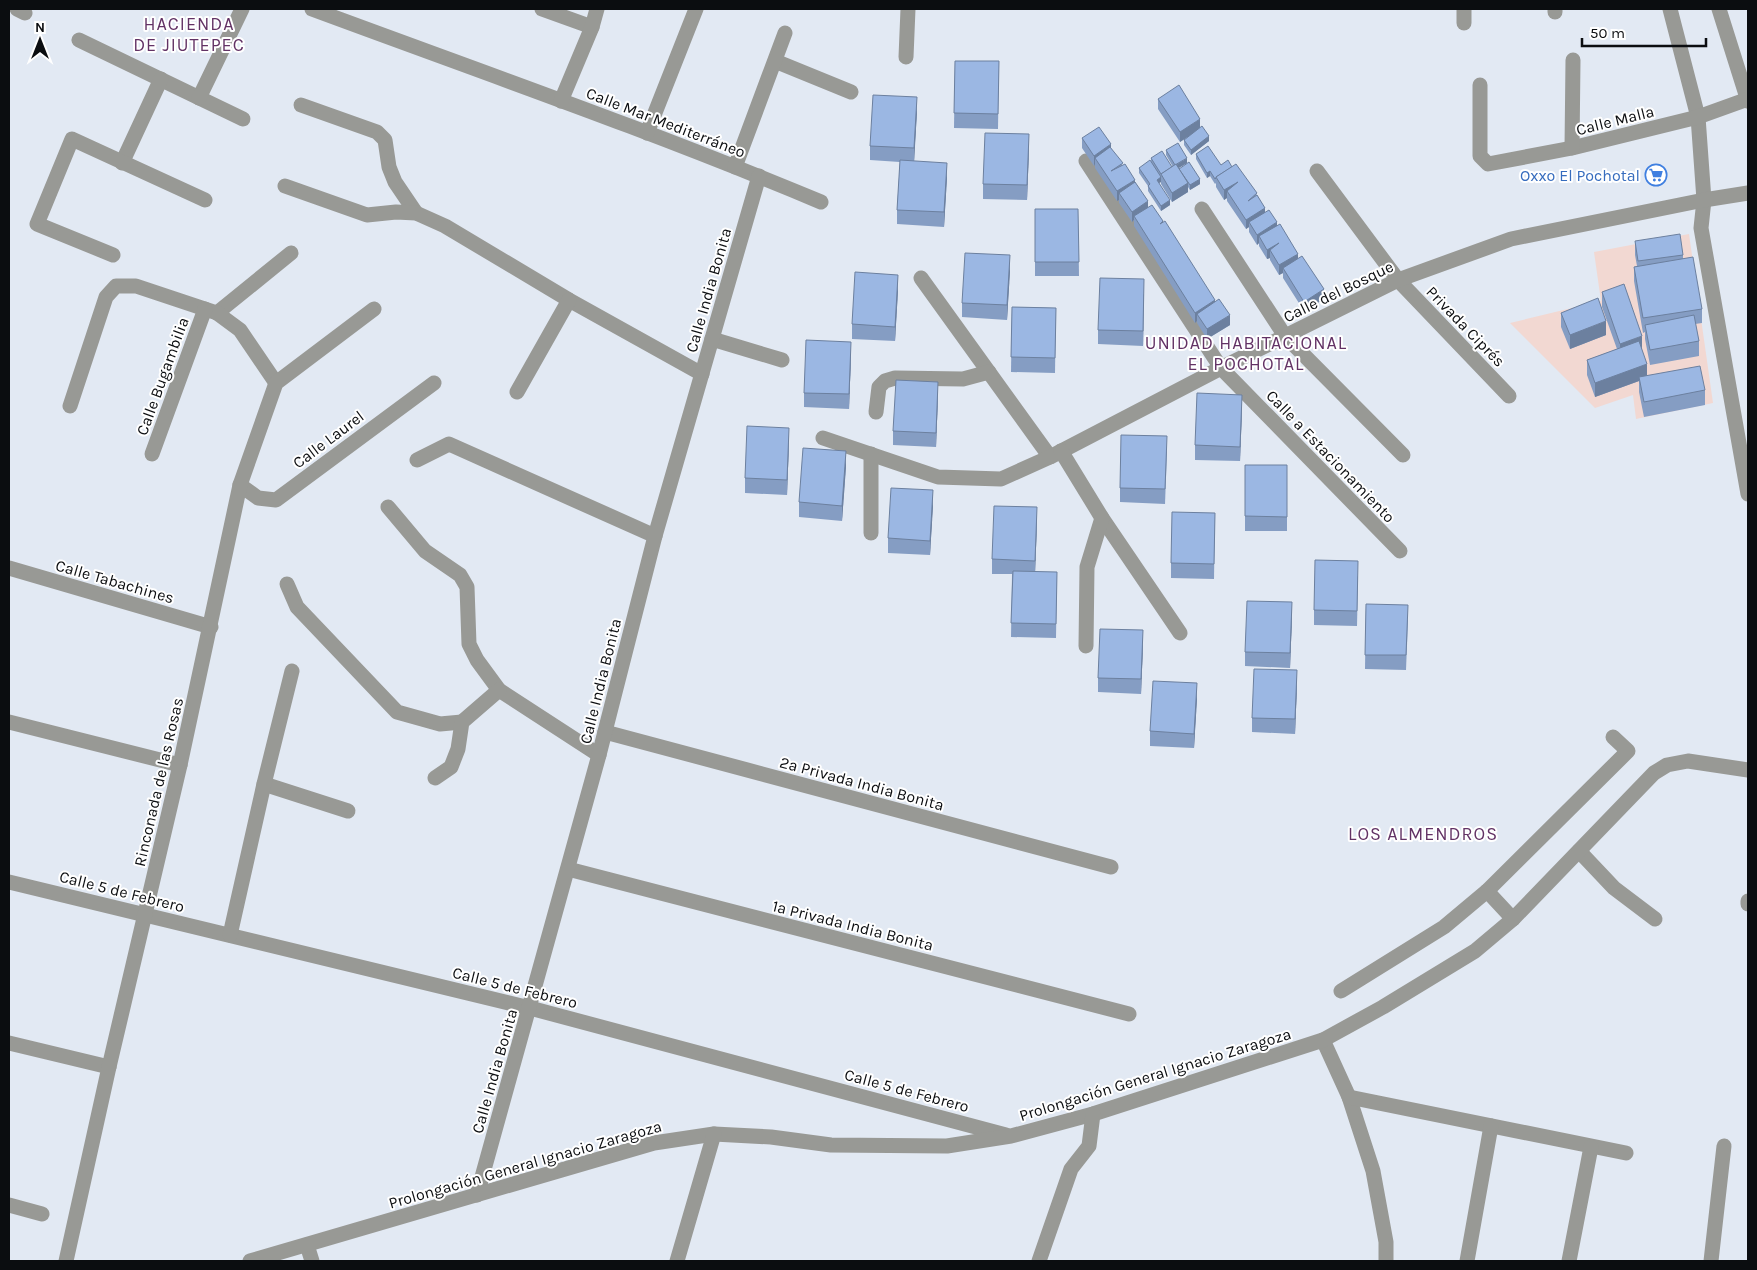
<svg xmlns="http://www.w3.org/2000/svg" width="1757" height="1270" font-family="Karla,sans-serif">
	<rect width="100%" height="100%" fill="#e2e9f3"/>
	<path fill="#f2d8d2" d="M1689,234L1713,403L1636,419L1633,395L1595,408L1510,323L1601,301L1594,252Z"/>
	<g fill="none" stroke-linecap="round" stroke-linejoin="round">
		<g stroke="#989995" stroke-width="15">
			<path d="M17,9L25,13"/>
			<path d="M312,9C482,72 654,132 821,202"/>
			<path d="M542,9L592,27"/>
			<path d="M1670,9L1698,117L1704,200L1701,228L1748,494"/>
			<path d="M1719,9L1748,101"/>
			<path d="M1555,12V9"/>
			<path d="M1464,23V9"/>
			<path d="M79,40L243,119"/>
			<path d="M906,57L908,9"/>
			<path d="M775,61L851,92"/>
			<path d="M1480,85V156L1488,164L1572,148L1698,117L1748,99"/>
			<path d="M199,98L242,9"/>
			<path d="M561,101L592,27L597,9"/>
			<path d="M301,105L377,132L385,140L389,167L395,182L416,213"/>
			<path d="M647,133L696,9"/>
			<path d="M1572,148L1573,60"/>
			<path d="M1086,161L1221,368L1400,551"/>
			<path d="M122,163L161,79"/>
			<path d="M735,167L785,33"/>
			<path d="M1317,171L1398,280L1509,396"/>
			<path d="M285,186L367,215L396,212L416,213L445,226L569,300L702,374"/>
			<path d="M1202,209L1285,336L1403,455"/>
			<path d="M113,255L37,224L72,139L205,200"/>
			<path d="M921,278L1050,457"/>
			<path d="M217,313L291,253"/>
			<path d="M712,339L782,360"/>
			<path d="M517,392L569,300"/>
			<path d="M70,406L106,297L116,286H136L217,313L240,330L276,383"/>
			<path d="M876,412L879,387L885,381L895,378L963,379L989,372"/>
			<path d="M823,438L938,477L1001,479L1050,457L1221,368L1398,280L1511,239L1704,200L1748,193"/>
			<path d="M1061,451L1102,518L1180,633"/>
			<path d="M152,454L205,309"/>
			<path d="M871,454V533"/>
			<path d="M417,460L449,444L655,536"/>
			<path d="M240,485L258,498L276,500L434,383"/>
			<path d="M388,507L425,551L460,575L467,587L469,644L477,660L499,690L599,755"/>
			<path d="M9,568L211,627"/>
			<path d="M287,584L297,607L397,712L440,724L462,722"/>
			<path d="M1086,646L1087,567L1102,518"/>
			<path d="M9,722L180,765"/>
			<path d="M605,732L1111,867"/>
			<path d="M435,778L451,767L458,749L462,722L499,690"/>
			<path d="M264,784L348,811"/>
			<path d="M1579,851L1614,888L1655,919"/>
			<path d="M568,869L1129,1014"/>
			<path d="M9,882L530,1008L1006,1135"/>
			<path d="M1487,891L1513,919"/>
			<path d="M1748,904V901"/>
			<path d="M230,935L264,784L292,671"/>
			<path d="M1341,991L1444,927L1487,891L1628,751L1613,737"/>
			<path d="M1323,1040L1349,1097L1373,1171L1386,1242V1261"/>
			<path d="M9,1043L109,1067"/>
			<path d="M1349,1097L1626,1153"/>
			<path d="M477,1195L599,755L655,536L759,176"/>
			<path d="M9,1205L42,1214"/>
			<path d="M307,1245L312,1261"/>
			<path d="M66,1261L109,1067L180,765L240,485L276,383L374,309"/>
			<path d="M250,1261L654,1143L714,1134L771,1137L831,1145L947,1146L1011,1136L1093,1114L1323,1040L1383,1007L1475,951L1513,919L1654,773L1667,765L1688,761L1748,770"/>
			<path d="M677,1261L714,1134"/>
			<path d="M1039,1261L1071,1169L1089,1146L1093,1114"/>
			<path d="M1467,1261L1491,1126"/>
			<path d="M1569,1261L1591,1147"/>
			<path d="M1711,1261L1724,1146"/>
		</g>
	</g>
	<g fill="#859dc3">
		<path d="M955,61H999L998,129L954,128Z"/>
		<path d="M1158,99L1200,128L1209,141L1191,155L1184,145V140L1191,134L1180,142L1158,109Z"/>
		<path d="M917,111L914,161L947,177L944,227L897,224V210L900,162L870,160V146Z"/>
		<path d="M1082,138L1111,148L1123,166L1135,182L1148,207L1163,222L1230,325L1207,339L1197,323V321L1195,323L1134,226V220L1132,222L1119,203V200L1117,201L1095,168V164L1094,166L1082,148Z"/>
		<path d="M1029,149L1027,200L983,199V184Z"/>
		<path d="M1166,150L1187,163L1179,168L1200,184L1190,190L1188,187V192L1172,202L1161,184V182L1159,183L1170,205L1161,211L1148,191V186L1139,173V168L1151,163V158L1173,167L1166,155Z"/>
		<path d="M1196,154L1221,165L1232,167L1257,195L1265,212L1277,226L1324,299L1304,311L1283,278V273L1279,275L1270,260V258L1267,259L1259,246V243L1257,245L1249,232V227L1246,229L1227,201V198L1224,200L1216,187V183L1215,184L1210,176L1207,178L1196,159Z"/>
		<path d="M1035,209H1078L1079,276H1035Z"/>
		<path d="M1635,241L1683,255V259L1702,309V323L1695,324L1699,341V356L1650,365L1645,339V332L1643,333L1634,281V267L1637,266L1635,255Z"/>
		<path d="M1010,270L1007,320L962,317V303Z"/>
		<path d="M898,290L895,341L852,339V324Z"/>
		<path d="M1602,292L1642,350L1647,376L1705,390V405L1644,417L1639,392V381L1595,397L1587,375V360L1617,349L1602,307Z"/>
		<path d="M1144,294L1143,346L1098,344V330Z"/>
		<path d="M1012,307L1056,308L1055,373L1011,372Z"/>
		<path d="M1561,313L1606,335L1570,349L1561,327Z"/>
		<path d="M851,356L849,409L804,407V393Z"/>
		<path d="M938,396L936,447L893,445V431Z"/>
		<path d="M1242,409L1240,461L1195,460V445Z"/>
		<path d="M789,442L787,495L745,493V478Z"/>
		<path d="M1167,451L1165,504L1120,502V488Z"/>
		<rect x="1245" y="465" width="42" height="66"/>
		<path d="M846,466L842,521L799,517V502Z"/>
		<path d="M933,505L930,555L888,553V538Z"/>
		<path d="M1215,513L1214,579L1171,578V563Z"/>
		<path d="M1037,522L1035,572H1057L1056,638L1011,637L1012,574H992V559Z"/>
		<path d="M1358,576L1357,626L1314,625V610Z"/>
		<path d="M1366,604L1408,620L1406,670L1365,669Z"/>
		<path d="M1292,617L1290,668L1245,666V652Z"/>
		<path d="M1143,645L1141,694L1098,692V678Z"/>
		<path d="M1297,685L1295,734L1252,732V718Z"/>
		<path d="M1197,698L1194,748L1150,746V731Z"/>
	</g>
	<g fill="#6c809f">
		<path d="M917,97V111L914,163V148Z"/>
		<path d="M1200,119V129L1180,142V132Z"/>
		<path d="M1029,134V149L1027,200V185Z"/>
		<path d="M1209,136V141L1191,155V150Z"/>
		<path d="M1111,144V154L1095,158V164L1094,166V156Z"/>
		<path d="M1187,158V163L1175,170V166Z"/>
		<path d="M947,163V177L944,227V212Z"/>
		<path d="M1210,171V176L1207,178V173Z"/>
		<path d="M1161,177V182L1157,184V180Z"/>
		<path d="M1200,179V184L1190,190V185Z"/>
		<path d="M1135,180V189L1119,193V200L1117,201V191Z"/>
		<path d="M1238,182L1227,191V198L1224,200V190Z"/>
		<path d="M1188,183V192L1172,202V193Z"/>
		<path d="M1170,200V205L1161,211V206Z"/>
		<path d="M1148,201V211L1134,216V220L1132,222V212Z"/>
		<path d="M1265,208V218L1249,222V227L1246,229V220Z"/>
		<path d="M1277,222V232L1259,236V243L1257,245V235Z"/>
		<path d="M1279,243L1270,250V258L1267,259V250Z"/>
		<path d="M1298,254V263L1283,268V273L1279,275V265Z"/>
		<path d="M1010,255V270L1007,320V305Z"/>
		<path d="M898,275V290L895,341V327Z"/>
		<path d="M1144,279V294L1143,346V331Z"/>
		<path d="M1324,289V299L1304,311V302Z"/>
		<path d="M1215,300V309L1197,314V321L1195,323V313Z"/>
		<path d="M1230,315V325L1207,339V329Z"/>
		<path d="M1606,321V335L1570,349V335Z"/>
		<path d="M1642,336V350L1620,358V344Z"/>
		<path d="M851,342V356L849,409V394Z"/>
		<path d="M1647,364V378L1639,377V381L1595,397V383Z"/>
		<path d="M938,382V396L936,447V433Z"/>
		<path d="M1242,395V409L1240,461V447Z"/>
		<path d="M789,428V442L787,495V480Z"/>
		<path d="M846,451V466L842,521V506Z"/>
		<path d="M933,490V505L930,555V541Z"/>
		<path d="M1037,507V522L1035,575V561Z"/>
		<path d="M1292,602V617L1290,668V653Z"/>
		<path d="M1143,630V645L1141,694V679Z"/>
		<path d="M1297,670V685L1295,734V719Z"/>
		<path d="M1197,683V698L1194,748V734Z"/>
	</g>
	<g fill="#9bb7e3" stroke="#6c809f">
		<path d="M955,61H999L998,114L954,113Z"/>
		<path d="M1179,85L1200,119L1180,132L1158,99Z"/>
		<path d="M873,95L917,97L914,148L870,146Z"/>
		<path d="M1202,126L1209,136L1191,150L1184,140Z"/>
		<path d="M1099,127L1111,144L1094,156L1082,138Z"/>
		<path d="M985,133L1029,134L1027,185L983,184Z"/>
		<path d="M1178,143L1187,158L1175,165L1166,150Z"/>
		<path d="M1208,146L1221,165L1228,160L1232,167L1216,177V178L1215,179L1210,171L1207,173L1196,154Z"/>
		<path d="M1110,147L1123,163L1111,171L1125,164L1135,180L1117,191L1095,158Z"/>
		<path d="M1162,151L1172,167L1161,174L1151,158Z"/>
		<path d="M900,160L947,163L944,212L897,210Z"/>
		<path d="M1150,160L1161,177L1157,180L1170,200L1161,206L1148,186L1150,184L1139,168Z"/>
		<path d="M1189,162L1200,179L1190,185L1179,169Z"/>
		<path d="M1176,164L1188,183L1172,193L1161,174Z"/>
		<path d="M1236,164L1257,193L1248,201L1257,195L1265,208L1246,220L1227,191L1238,182L1224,190L1216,177Z"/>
		<path d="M1135,182L1148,201L1132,212L1119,193Z"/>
		<path d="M1152,205L1163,221L1160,224L1165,221L1215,300L1195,313L1134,216Z"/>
		<path d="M1035,209H1078L1079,262H1035Z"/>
		<path d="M1269,210L1277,222L1257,235L1249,222Z"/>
		<path d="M1280,224L1298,254L1279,265L1270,250L1279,243L1267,250L1259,236Z"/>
		<path d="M1680,234L1683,255L1638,261L1635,241Z"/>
		<path d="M965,253L1010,255L1007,305L962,303Z"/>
		<path d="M1302,256L1324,289L1304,302L1283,268Z"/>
		<path d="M1693,257L1702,309L1643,318L1634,267Z"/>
		<path d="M855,272L898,275L895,327L852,324Z"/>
		<path d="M1100,278L1144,279L1143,331L1098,330Z"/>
		<path d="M1624,284L1642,336L1620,344L1602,292Z"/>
		<path d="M1598,298L1606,321L1570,335L1561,313Z"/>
		<path d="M1219,299L1230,315L1207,329L1197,314Z"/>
		<path d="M1012,307L1056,308L1055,358L1011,357Z"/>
		<path d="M1694,315L1699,341L1650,350L1645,325Z"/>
		<path d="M806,340L851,342L849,394L804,393Z"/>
		<path d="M1639,341L1647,364L1595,383L1587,360Z"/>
		<path d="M1700,366L1705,390L1644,402L1639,377Z"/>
		<path d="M896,380L938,382L936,433L893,431Z"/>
		<path d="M1197,393L1242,395L1240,447L1195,445Z"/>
		<path d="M747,426L789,428L787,480L745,478Z"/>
		<path d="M1121,435L1167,436L1165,489L1120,488Z"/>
		<path d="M803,448L846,451L842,506L799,502Z"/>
		<path d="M1245,465H1287V517L1245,516Z"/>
		<path d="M891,488L933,490L930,541L888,538Z"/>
		<path d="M994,506L1037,507L1035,561L992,559Z"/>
		<path d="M1172,512L1215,513L1214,564L1171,563Z"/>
		<path d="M1315,560L1358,561L1357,611L1314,610Z"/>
		<path d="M1013,571L1057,572L1056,624L1011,623Z"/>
		<path d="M1247,601L1292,602L1290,653L1245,652Z"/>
		<path d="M1366,604L1408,605L1406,655H1365Z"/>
		<path d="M1100,629L1143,630L1141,679L1098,678Z"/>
		<path d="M1254,669L1297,670L1295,719L1252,718Z"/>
		<path d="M1153,681L1197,683L1194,734L1150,731Z"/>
	</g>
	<defs>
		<g id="supermarket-ring" transform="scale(1.125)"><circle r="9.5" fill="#fff" stroke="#3f7fe0" stroke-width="1.5"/><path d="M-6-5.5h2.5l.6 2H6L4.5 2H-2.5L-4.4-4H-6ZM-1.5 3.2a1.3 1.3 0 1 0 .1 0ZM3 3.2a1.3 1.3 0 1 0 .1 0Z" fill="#3f7fe0"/></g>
	</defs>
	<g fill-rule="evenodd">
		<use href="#supermarket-ring" x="1656" y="175"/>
	</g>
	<g text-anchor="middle" stroke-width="4" stroke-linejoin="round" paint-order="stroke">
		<g font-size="16" fill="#0b0d10" stroke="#fff">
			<text transform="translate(1615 120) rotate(-14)" y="6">Calle Malla</text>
			<text transform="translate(666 122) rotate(21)" y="6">Calle Mar Mediterráneo</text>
			<text transform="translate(708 290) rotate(-74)" y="6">Calle India Bonita</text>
			<text transform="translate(1338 291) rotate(-26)" y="6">Calle del Bosque</text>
			<text transform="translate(1466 326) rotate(46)" y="6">Privada Ciprés</text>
			<text transform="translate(162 376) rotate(-70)" y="6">Calle Bugambilia</text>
			<text transform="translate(328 439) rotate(-37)" y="6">Calle Laurel</text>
			<text transform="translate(1331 456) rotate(46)" y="6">Calle a Estacionamiento</text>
			<text transform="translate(115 581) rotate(16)" y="6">Calle Tabachines</text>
			<text transform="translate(600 681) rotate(-76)" y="6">Calle India Bonita</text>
			<text transform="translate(158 782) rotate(-77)" y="6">Rinconada de las Rosas</text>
			<text transform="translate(862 783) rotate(15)" y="6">2a Privada India Bonita</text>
			<text transform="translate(122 891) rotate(14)" y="6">Calle 5 de Febrero</text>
			<text transform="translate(853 925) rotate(14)" y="6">1a Privada India Bonita</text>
			<text transform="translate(515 987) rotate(14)" y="6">Calle 5 de Febrero</text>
			<text transform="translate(494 1071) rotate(-74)" y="6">Calle India Bonita</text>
			<text transform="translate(1155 1074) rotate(-17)" y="6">Prolongación General Ignacio Zaragoza</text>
			<text transform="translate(907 1090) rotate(15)" y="6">Calle 5 de Febrero</text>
			<text transform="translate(525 1164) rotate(-16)" y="6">Prolongación General Ignacio Zaragoza</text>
		</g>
		<g font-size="16" fill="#366cbe" stroke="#fff" text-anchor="end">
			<text x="1640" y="181">Oxxo El Pochotal</text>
		</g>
		<g font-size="18" letter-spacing="1" fill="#623265" stroke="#fff">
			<text x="189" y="30">HACIENDA<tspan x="189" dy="21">DE JIUTEPEC</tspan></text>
			<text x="1246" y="349">UNIDAD HABITACIONAL<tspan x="1246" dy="21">EL POCHOTAL</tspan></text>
			<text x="1423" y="840">LOS ALMENDROS</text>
		</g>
	</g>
	<rect width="1757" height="1270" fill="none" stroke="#0b0d10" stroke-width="20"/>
	<g transform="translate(40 40)" stroke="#ffffff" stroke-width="4" paint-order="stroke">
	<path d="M0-4L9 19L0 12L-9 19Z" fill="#0b0d10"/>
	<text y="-8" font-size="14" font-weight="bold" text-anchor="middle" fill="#0b0d10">N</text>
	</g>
	<path d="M1582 38v8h124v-8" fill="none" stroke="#0b0d10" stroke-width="2.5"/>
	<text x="1590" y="38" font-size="15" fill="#0b0d10" stroke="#ffffff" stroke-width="4" paint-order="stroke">50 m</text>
</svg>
